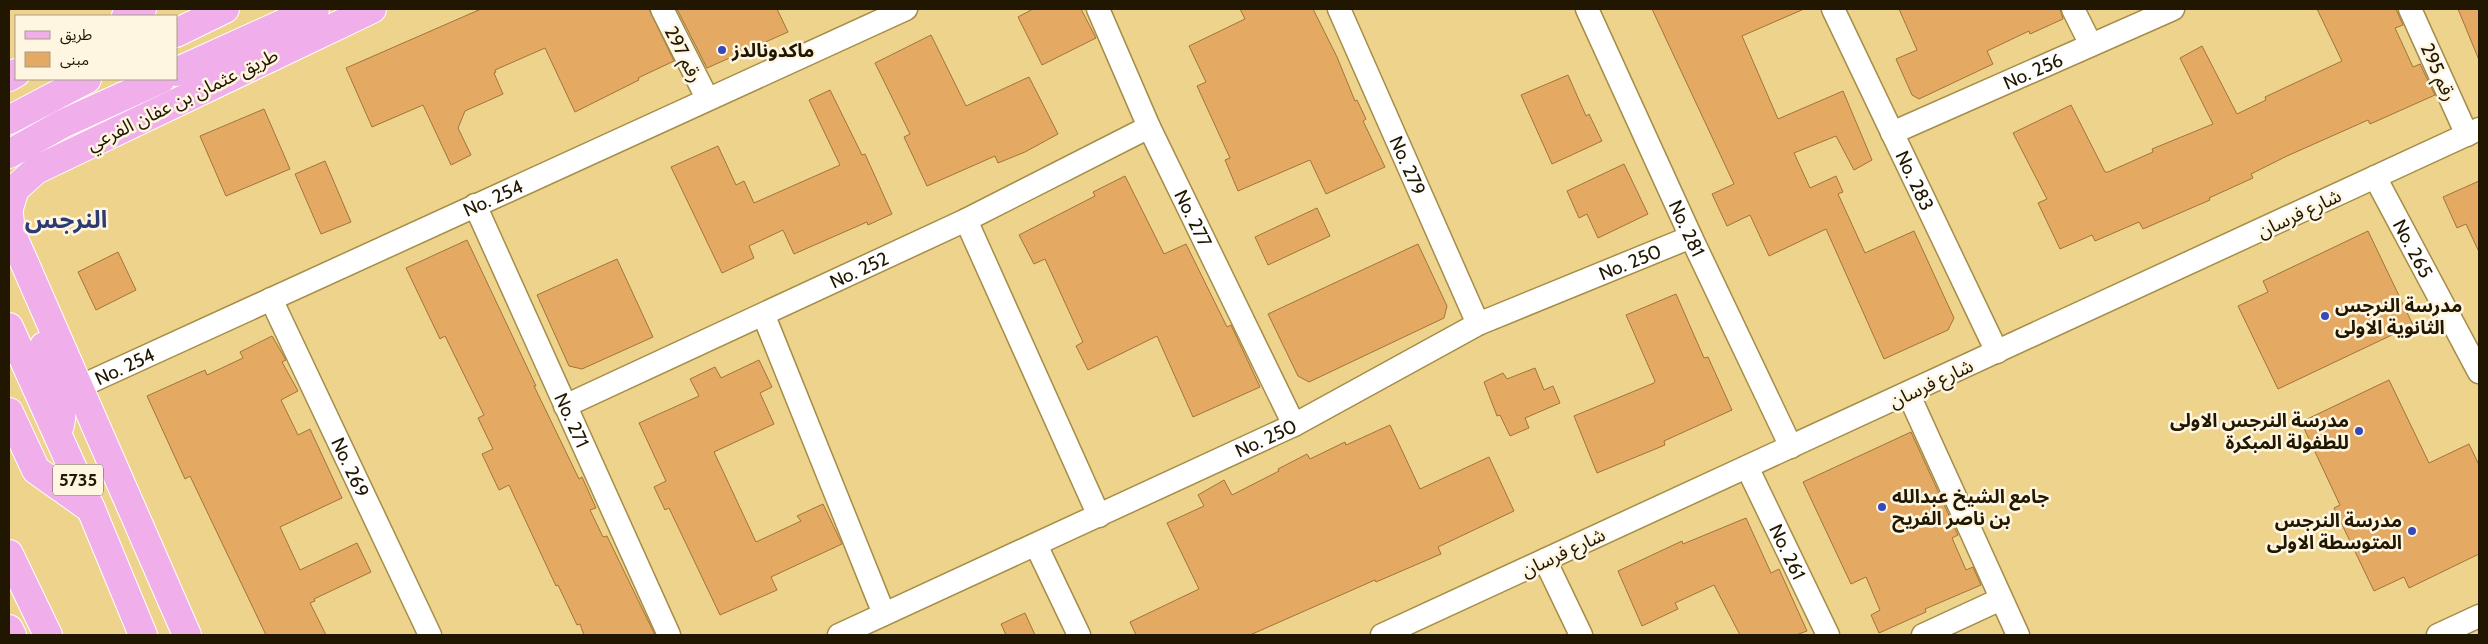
<svg xmlns="http://www.w3.org/2000/svg" width="2488" height="644" font-family="Cabin,'Noto Sans Arabic',sans-serif">
	<rect width="100%" height="100%" fill="#eed38c"/>
	<g fill="#e4a962" stroke="#a27439">
		<path d="M481,9H649L674,61L638,78L639,80L575,112L545,48L495,70L496,72L494,73L503,94L465,111L458,128L471,155L451,165L423,105L372,127L346,68Z"/>
		<path d="M677,9H777L788,32L707,68Z"/>
		<path d="M1033,9H1081L1096,38L1042,65L1018,17Z"/>
		<path d="M1240,9H1313L1337,57L1355,101L1357,100L1366,119L1363,121L1385,167L1326,194L1310,160L1238,191L1225,160L1230,158L1197,86L1206,82L1189,46L1245,19Z"/>
		<path d="M1652,9H1804L1742,36L1778,119L1843,91L1872,160L1854,170L1836,136L1794,153L1810,188L1836,176L1843,192L1838,194L1865,253L1914,231L1954,318L1948,330L1884,359L1826,229L1769,256L1750,215L1727,226L1712,194L1734,184Z"/>
		<path d="M1899,9H2060L2063,19L2030,34L2029,31L1987,51L1993,64L1919,99L1912,95L1896,59L1917,50Z"/>
		<path d="M2317,9H2396L2403,25L2395,28L2413,67L2420,64L2435,95L2370,124L2368,120L2287,156L2251,174L2253,178L2209,198L2210,200L2143,229L2139,222L2095,241L2092,235L2060,249L2038,203L2047,199L2013,133L2071,105L2105,172H2108L2153,152L2152,149L2213,124L2180,58L2202,46L2237,114L2266,100L2265,97L2342,61Z"/>
		<path d="M2458,9H2479V60Z"/>
		<path d="M931,35L966,106L1029,77L1058,134L1025,152L998,163L995,156L927,186L904,137L910,134L875,63Z"/>
		<path d="M1568,75L1586,116L1589,114L1602,141L1552,164L1521,95Z"/>
		<path d="M830,90L862,155L865,154L892,214L868,225L867,222L794,254L783,230L749,246L754,258L722,273L671,167L718,146L736,185L744,181L754,203L840,165L809,100Z"/>
		<path d="M264,109L290,169L226,196L200,136Z"/>
		<path d="M325,161L351,222L321,234L295,174Z"/>
		<path d="M1624,164L1648,214L1598,238L1587,214L1579,218L1567,191Z"/>
		<path d="M1125,176L1164,254L1186,244L1227,327L1231,325L1260,387L1193,417L1157,336L1088,370L1076,346L1083,342L1045,259L1034,264L1019,235L1095,196L1093,192Z"/>
		<path d="M2479,181V252L2466,224L2457,228L2443,197Z"/>
		<path d="M1317,208L1330,236L1268,265L1255,237Z"/>
		<path d="M2368,231L2413,325L2278,389L2238,306L2268,292L2263,281Z"/>
		<path d="M467,240L536,386H534L579,479L582,477L596,508L590,510L603,537L607,536L655,635H584L580,624L577,625L558,585L556,586L509,485L499,490L482,454L493,449L478,418L484,415L445,336L440,339L406,268Z"/>
		<path d="M1418,244L1447,306L1444,318L1309,382L1298,376L1268,314Z"/>
		<path d="M118,252L136,290L96,310L78,272Z"/>
		<path d="M617,259L653,337L582,369L569,366L537,295Z"/>
		<path d="M1676,294L1704,358L1708,357L1732,410L1664,441L1665,445L1597,473L1574,416L1654,383L1655,381L1626,315Z"/>
		<path d="M272,336L286,360L282,362L298,391L281,400L298,435L310,429L342,498L280,527L300,570L357,543L371,572L314,599L315,601L310,603L326,635H266L190,476L185,479L147,396L205,370L207,375L243,358L240,352Z"/>
		<path d="M759,360L772,387L760,393L774,424L714,452L756,542L801,521L797,516L823,504L842,544L771,577L777,590L720,615L669,508L665,510L654,487L666,481L639,423L699,396L690,379L715,367L721,378Z"/>
		<path d="M1535,368L1544,390L1553,386L1560,403L1525,418L1529,428L1510,436L1500,415L1497,416L1484,382L1503,373L1507,379Z"/>
		<path d="M2389,380L2429,463L2469,444L2479,465V554L2409,588L2404,577L2374,591L2334,508L2340,505L2301,422Z"/>
		<path d="M1390,425L1420,489L1489,457L1514,511L1438,547L1441,554L1376,582L1375,580L1250,635H1136L1130,622L1199,589L1167,523L1204,506L1198,495L1224,480L1232,495L1279,471L1278,469L1307,454L1310,459L1345,442L1346,445Z"/>
		<path d="M1911,432L1958,535L1952,538L1966,570L1973,567L1981,585L1925,609L1926,612L1879,633L1871,615L1880,610L1866,577L1851,584L1803,482Z"/>
		<path d="M1746,518L1771,573L1779,569L1807,631L1796,635H1740L1714,585L1675,603L1678,609L1642,626L1618,571L1682,541L1683,544Z"/>
		<path d="M1025,613L1035,635H1006L1001,624Z"/>
	</g>
	<g fill="none" stroke-linecap="round" stroke-linejoin="round">
		<g stroke="#a68d47" stroke-width="25">
			<g id="minor">
				<path d="M662,9L707,98"/>
				<path id="s1" d="M1098,9L1149,127L1294,425"/>
				<path id="s2" d="M1339,9L1478,324"/>
				<path id="s3" d="M1587,9L1691,237L1791,447"/>
				<path id="s4" d="M1833,9L1997,352"/>
				<path d="M2073,9L2091,45"/>
				<path d="M2410,9L2467,135"/>
				<path id="s5" d="M1892,133L2173,9"/>
				<path id="s6" d="M2375,177L2479,372"/>
				<path id="s7" d="M475,205L669,635"/>
				<path d="M966,220L1099,516"/>
				<path id="s8" d="M271,299L430,635"/>
				<path d="M764,316L884,614"/>
				<path id="s9" d="M79,387L906,9"/>
				<path d="M1908,393L2018,635"/>
				<path id="s10" d="M565,406L966,220L1149,127"/>
				<path id="s11" d="M1747,467L1828,635"/>
				<path d="M1036,545L1079,635"/>
				<path d="M1545,560L1581,635"/>
				<path id="s12" d="M839,635L1294,425L1478,324L1691,237"/>
				<path d="M1382,635L2479,129"/>
				<path d="M1923,635L2001,599"/>
				<path d="M2438,635L2479,616"/>
			</g>
		</g>
		<g stroke="#fff" stroke-width="30">
			<g id="major">
				<path d="M126,16L142,9"/>
				<path d="M176,33L225,9"/>
				<path d="M176,72L315,9"/>
				<path d="M9,77L16,73"/>
				<path d="M9,120L87,79"/>
				<path d="M9,154L62,124L161,79"/>
				<path d="M9,208L15,189L36,170L372,9"/>
				<path d="M9,214L11,232L18,248L187,635"/>
				<path d="M9,327L91,509L143,635"/>
				<path d="M44,346C52,370 66,399 60,425"/>
				<path d="M9,412L36,470L91,509"/>
				<path d="M9,554L48,635"/>
				<path d="M9,629L12,635"/>
			</g>
		</g>
		<use href="#minor" stroke="#fff" stroke-width="22"/>
		<use href="#major" stroke="#f0afeb" stroke-width="28"/>
	</g>
	<g fill="#3549bb" stroke="#fef6e1" stroke-width="2">
		<circle cx="722" cy="50" r="5"/>
		<circle cx="2325" cy="316" r="5"/>
		<circle cx="2359" cy="431" r="5"/>
		<circle cx="1882" cy="507" r="5"/>
		<circle cx="2412" cy="531" r="5"/>
	</g>
	<g text-anchor="middle" stroke-width="5" stroke-linejoin="round" paint-order="stroke">
		<rect fill="#fef6e1" stroke="#635a44" stroke-width="1" x="53" y="464.5" width="50" height="31" rx="4"/>
		<g font-size="18" font-weight="bold" fill="#211700">
			<text x="78" y="486">5735</text>
		</g>
		<g font-size="19" font-weight="bold" fill="#211700" stroke="#fef6e1" text-anchor="start">
			<text x="732" y="57">ماكدونالدز</text>
			<text x="2335" y="312">مدرسة النرجس<tspan x="2335" dy="22">الثانوية الاولى</tspan></text>
			<text x="2349" y="427" text-anchor="end">مدرسة النرجس الاولى<tspan x="2349" dy="22">للطفولة المبكرة</tspan></text>
			<text x="1892" y="503">جامع الشيخ عبدالله<tspan x="1892" dy="22">بن ناصر الفريح</tspan></text>
			<text x="2402" y="527" text-anchor="end">مدرسة النرجس<tspan x="2402" dy="22">المتوسطة الاولى</tspan></text>
		</g>
		<g font-size="19" fill="#211700" stroke="#fef6e1">
			<text transform="translate(684 54) rotate(63)" y="7">رقم 297</text>
			<text dy="7" stroke="none"><textPath href="#s5" startOffset="154">No. 256</textPath></text>
			<text transform="translate(2439 72) rotate(66)" y="7">رقم 295</text>
			<text transform="translate(182 99) rotate(-26)" y="7">طريق عثمان بن عفان الفرعي</text>
			<text dy="7" stroke="none"><textPath href="#s2" startOffset="171">No. 279</textPath></text>
			<text dy="7" stroke="none"><textPath href="#s4" startOffset="190">No. 283</textPath></text>
			<text dy="7" stroke="none"><textPath href="#s9" startOffset="455">No. 254</textPath></text>
			<text transform="translate(2299 213) rotate(-25)" y="7">شارع فرسان</text>
			<text dy="7" stroke="none"><textPath href="#s1" startOffset="230">No. 277</textPath></text>
			<text dy="7" stroke="none"><textPath href="#s3" startOffset="241">No. 281</textPath></text>
			<text dy="7" stroke="none"><textPath href="#s6" startOffset="81">No. 265</textPath></text>
			<text dy="7" stroke="none"><textPath href="#s12" startOffset="875">No. 250</textPath></text>
			<text dy="7" stroke="none"><textPath href="#s10" startOffset="324">No. 252</textPath></text>
			<text dy="7" stroke="none"><textPath href="#s9" startOffset="50">No. 254</textPath></text>
			<text transform="translate(1931 383) rotate(-25)" y="7">شارع فرسان</text>
			<text dy="7" stroke="none"><textPath href="#s7" startOffset="236">No. 271</textPath></text>
			<text dy="7" stroke="none"><textPath href="#s12" startOffset="470">No. 250</textPath></text>
			<text dy="7" stroke="none"><textPath href="#s8" startOffset="186">No. 269</textPath></text>
			<text dy="7" stroke="none"><textPath href="#s11" startOffset="94">No. 261</textPath></text>
			<text transform="translate(1563 552) rotate(-25)" y="7">شارع فرسان</text>
		</g>
		<g font-size="24" font-weight="bold" fill="#2c3b74" stroke="#fef6e1">
			<text x="66" y="228">النرجس</text>
		</g>
	</g>
	<rect width="2488" height="644" fill="none" stroke="#211700" stroke-width="20"/>
	<rect x="15" y="15" width="162" height="65" fill="#fef6e1" stroke="#a69d87"/>
	<rect x="25" y="31" width="25" height="8" fill="#f0afeb" stroke="#a69d87"/>
	<text x="60" y="40" font-size="15" fill="#211700">طريق</text>
	<rect x="25" y="52" width="25" height="15" fill="#e4a962" stroke="#a69d87"/>
	<text x="60" y="65" font-size="15" fill="#211700">مبنى</text>
</svg>
